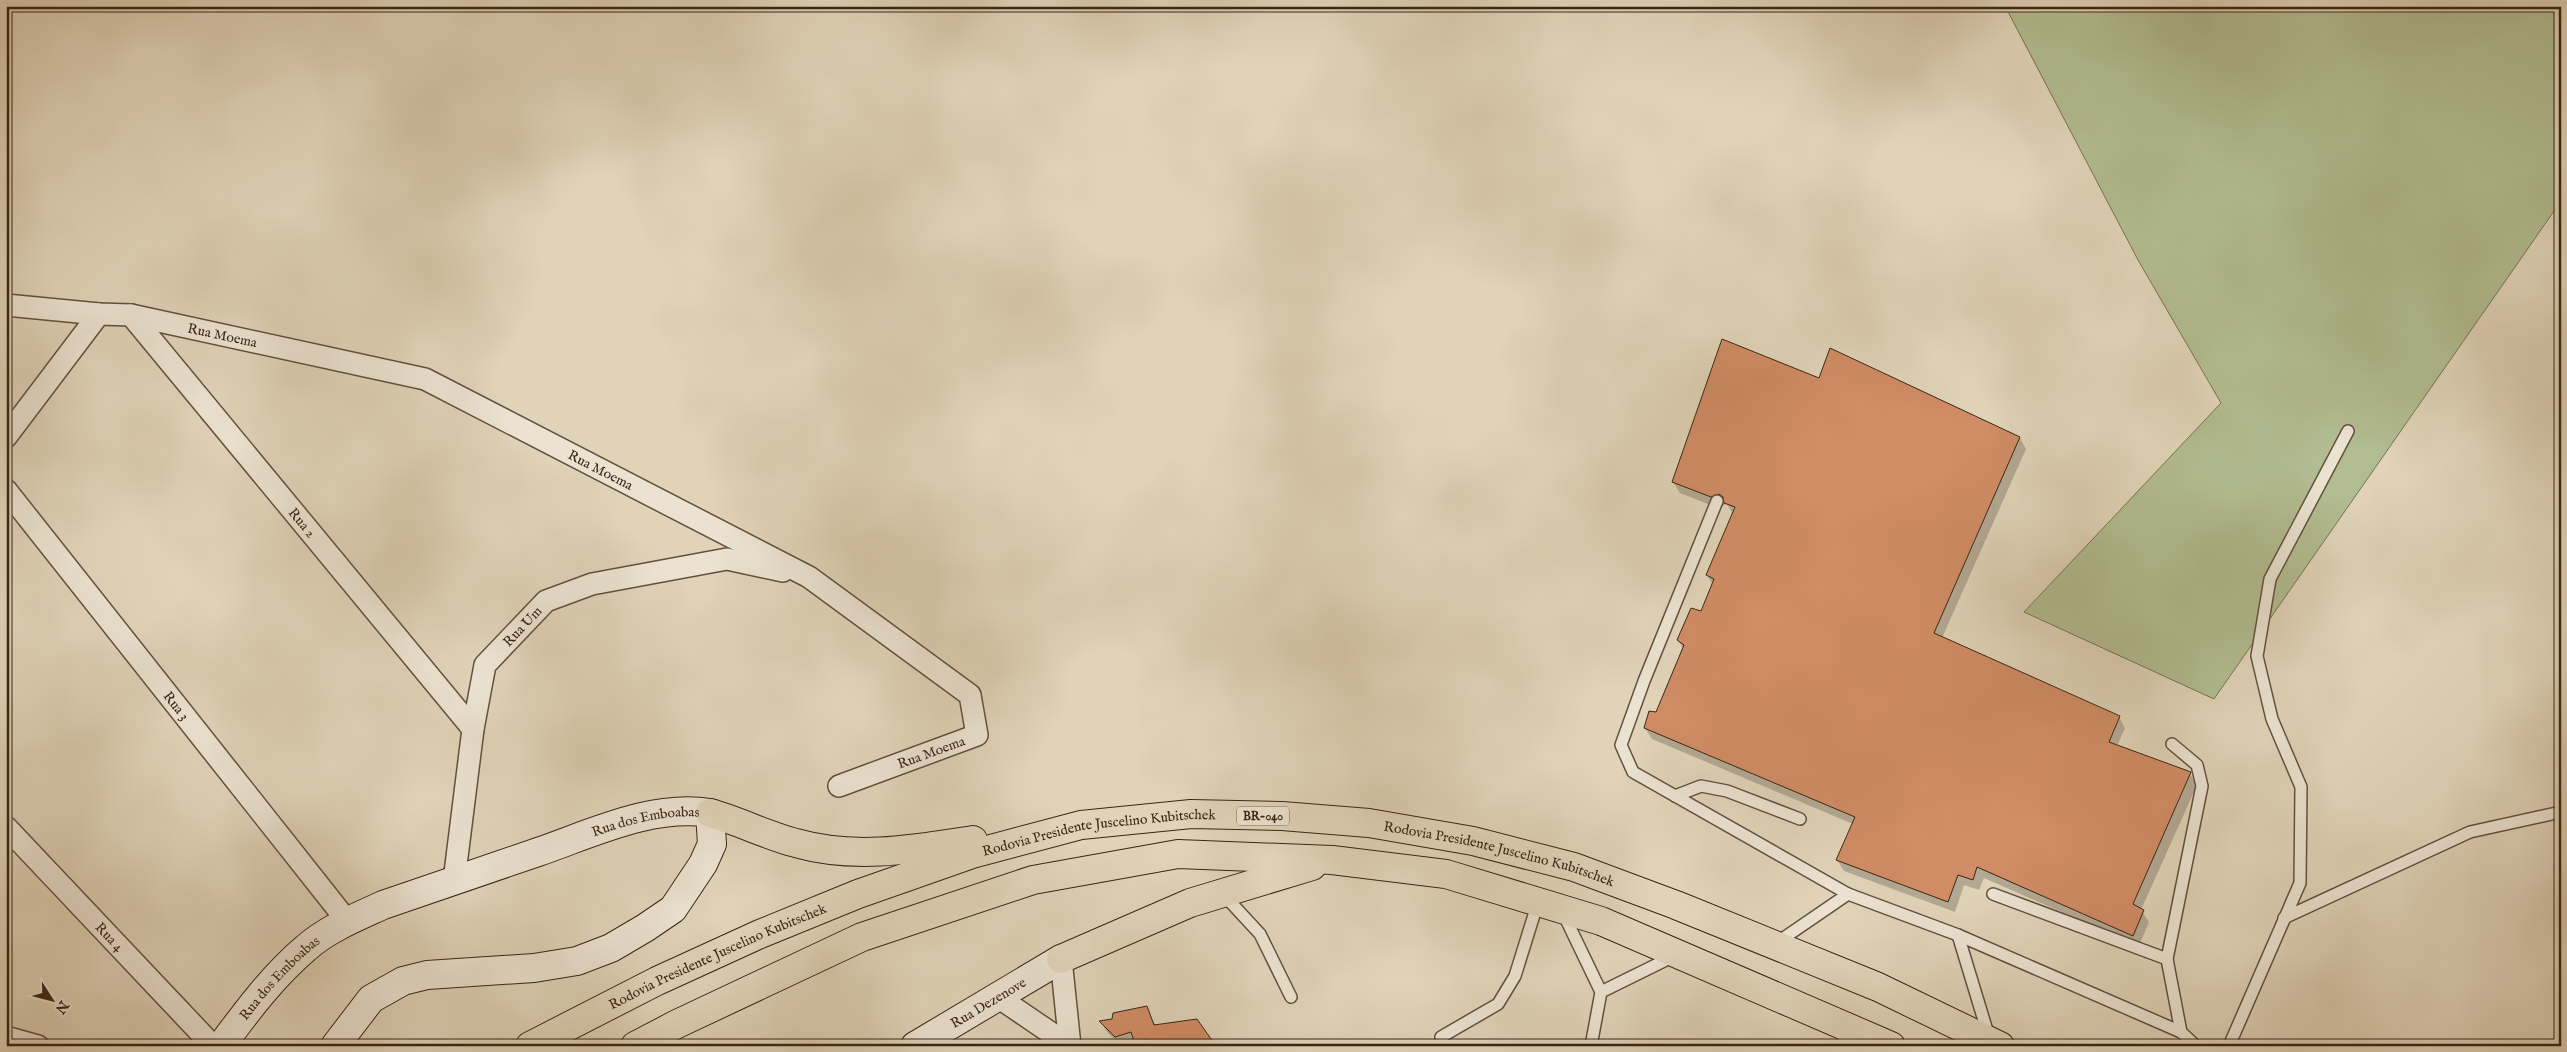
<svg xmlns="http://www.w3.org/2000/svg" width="2567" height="1052" font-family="'IM FELL English',serif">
	<rect width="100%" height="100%" fill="#e0d3b8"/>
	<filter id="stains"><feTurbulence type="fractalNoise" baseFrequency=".004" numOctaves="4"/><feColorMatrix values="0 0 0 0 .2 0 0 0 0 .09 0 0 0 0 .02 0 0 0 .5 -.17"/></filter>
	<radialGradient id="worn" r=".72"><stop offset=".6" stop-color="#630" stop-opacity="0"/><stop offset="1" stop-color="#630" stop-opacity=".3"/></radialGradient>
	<path fill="#b1bc90" stroke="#757152" d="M2005,6H2561V201L2214,699L2024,612L2221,403L2138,260Z"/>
	<g fill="#0003">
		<path d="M1819,380L2020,438L2026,449L1942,638L2119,717L2125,728L2117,746L2190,774L2197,785L2141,910L2149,922L2139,946L1984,878L1979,890L1964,885L1955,912L1844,871L1837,860L1853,824L1652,739L1645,728L1657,714L1683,649L1678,640L1702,612L1713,585L1707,575L1733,514L1727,504L1718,508L1680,493L1673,482Z"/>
		<path d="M1146,1007L1156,1026L1214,1046H1121L1107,1032L1101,1022L1114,1020Z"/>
	</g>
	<g fill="#d08c64" stroke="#392614">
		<path d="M1722,339L1819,378L1830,348L2020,437L1934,633L2120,716L2109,742L2191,772L2133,904L2144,910L2133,936L1977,867L1973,880L1958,875L1948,902L1836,860L1855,817L1644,728L1649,711L1656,712L1684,645L1677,640L1691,608L1701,611L1714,579L1706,575L1735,507L1724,503L1723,497L1719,494L1711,497L1672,482Z"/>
		<path d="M1147,1006L1154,1025L1197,1019L1216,1046H1152L1148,1040L1134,1041L1131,1032L1115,1037L1099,1021L1112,1019L1113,1013Z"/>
	</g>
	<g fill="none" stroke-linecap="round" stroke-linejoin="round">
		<g stroke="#63513d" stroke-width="14">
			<g id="lane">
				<path d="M1717,501L1644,681L1621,745L1633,772L1848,894L1958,935L2181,1032L2196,1046"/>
				<path d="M1675,796L1701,786L1727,791L1800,819"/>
				<path d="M1222,893L1260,934L1291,997"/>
				<path d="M1993,894L2167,959L2181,1032"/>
				<path d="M1563,913L1601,992"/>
				<path d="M2284,918L2470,832L2561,812"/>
				<path d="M1958,935L1989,1037"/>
				<path d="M1775,944L1848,894"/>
				<path d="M2167,959L2202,786L2197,765L2172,744"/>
				<path d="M1843,1027L1844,1046"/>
				<path d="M1441,1037L1498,1004L1515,976L1538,902"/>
				<path d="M1591,1046L1601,992L1674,956"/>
				<path d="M2229,1046L2300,883L2301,787L2272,719L2257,656L2270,579L2348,431"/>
			</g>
		</g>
		<g stroke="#63513d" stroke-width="24">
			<g id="street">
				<path id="s1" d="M6,305L99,314L131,315L425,379L809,577L970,695L977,735L839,786"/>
				<path id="s2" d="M131,315L473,729"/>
				<path d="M6,437L99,314"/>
				<path id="s3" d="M6,490L348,922"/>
				<path id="s4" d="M6,827L213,1046"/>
				<path id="s5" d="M454,881L473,729L485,665L546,601L592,584L727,559L783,571"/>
				<path d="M1061,959L1070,1046"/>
				<path d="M998,997L1070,1046"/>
				<path d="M6,1037L38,1046"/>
			</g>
		</g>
		<g stroke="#392614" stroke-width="30">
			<g id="secondary">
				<path id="s6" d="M221,1046C247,1011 273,976 306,948C327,929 357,917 383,905C434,888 486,870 538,852C593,833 652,804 710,813L712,844L703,864L673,909L645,928L611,948L577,961L534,968L427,975L403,981L371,999L335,1046"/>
				<path id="s7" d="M915,1046L1061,959"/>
			</g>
		</g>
		<g stroke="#392614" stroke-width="30">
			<g id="highway">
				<path d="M710,813C739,821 768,836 796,843C855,860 915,849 973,840"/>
				<path d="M1061,959L1190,903L1312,866"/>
				<path id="s8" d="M530,1046L657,981L760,934L858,894L972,854L1081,825L1191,814L1282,816L1369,823L1473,841L1574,867L1676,905L1878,987L2000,1046"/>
				<path d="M635,1046L677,1024L862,937L1033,880L1178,854L1332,860L1446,874L1601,921L1891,1046"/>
			</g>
		</g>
		<use href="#lane" stroke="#ebe2d1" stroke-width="11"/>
		<use href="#street" stroke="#ebe2d1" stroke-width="21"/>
		<use href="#secondary" stroke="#ebe2d1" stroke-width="28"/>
		<use href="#highway" stroke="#e0d3b8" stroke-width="28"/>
	</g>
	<g text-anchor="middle" stroke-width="4" stroke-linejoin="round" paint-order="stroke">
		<rect fill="#ebe2d1" stroke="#6e5e4d" stroke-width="1" x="1237" y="806.5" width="52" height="19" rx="4"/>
		<g font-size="12" font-weight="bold" fill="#392614">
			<text x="1263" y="820">BR-040</text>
		</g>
		<g font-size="14" fill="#392614" stroke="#ebe2d1">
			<text dy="5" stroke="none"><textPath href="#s1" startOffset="219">Rua Moema</textPath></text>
			<text dy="5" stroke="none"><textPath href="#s1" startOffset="624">Rua Moema</textPath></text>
			<text dy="5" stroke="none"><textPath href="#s2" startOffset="269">Rua 2</textPath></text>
			<text dy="5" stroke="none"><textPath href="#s5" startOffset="272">Rua Um</textPath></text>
			<text dy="5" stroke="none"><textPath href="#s3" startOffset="275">Rua 3</textPath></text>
			<text transform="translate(931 752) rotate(-20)" y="5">Rua Moema</text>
			<text dy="5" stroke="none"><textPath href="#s6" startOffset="495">Rua dos Emboabas</textPath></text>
			<text dy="5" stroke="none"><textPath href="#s8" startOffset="612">Rodovia Presidente Juscelino Kubitschek</textPath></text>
			<text dy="5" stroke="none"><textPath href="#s8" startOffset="1018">Rodovia Presidente Juscelino Kubitschek</textPath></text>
			<text dy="5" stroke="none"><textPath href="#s4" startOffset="151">Rua 4</textPath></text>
			<text dy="5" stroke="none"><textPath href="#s8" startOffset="208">Rodovia Presidente Juscelino Kubitschek</textPath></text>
			<text dy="5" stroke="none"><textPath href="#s6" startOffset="90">Rua dos Emboabas</textPath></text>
			<text dy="5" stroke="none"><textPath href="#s7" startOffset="85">Rua Dezenove</textPath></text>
		</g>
	</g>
	<rect width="2567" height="1052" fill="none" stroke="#e0d3b8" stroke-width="25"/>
	<rect x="8" y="8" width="2552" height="1037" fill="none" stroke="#392614" stroke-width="2.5"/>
	<rect x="12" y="12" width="2542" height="1027" fill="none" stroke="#392614"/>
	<g transform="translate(52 1000) rotate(126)" stroke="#ebe2d1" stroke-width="4" paint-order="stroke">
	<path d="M0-4L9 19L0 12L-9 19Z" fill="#392614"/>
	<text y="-8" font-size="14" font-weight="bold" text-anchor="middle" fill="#392614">N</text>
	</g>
	<rect width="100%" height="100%" filter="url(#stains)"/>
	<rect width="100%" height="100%" fill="url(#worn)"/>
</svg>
